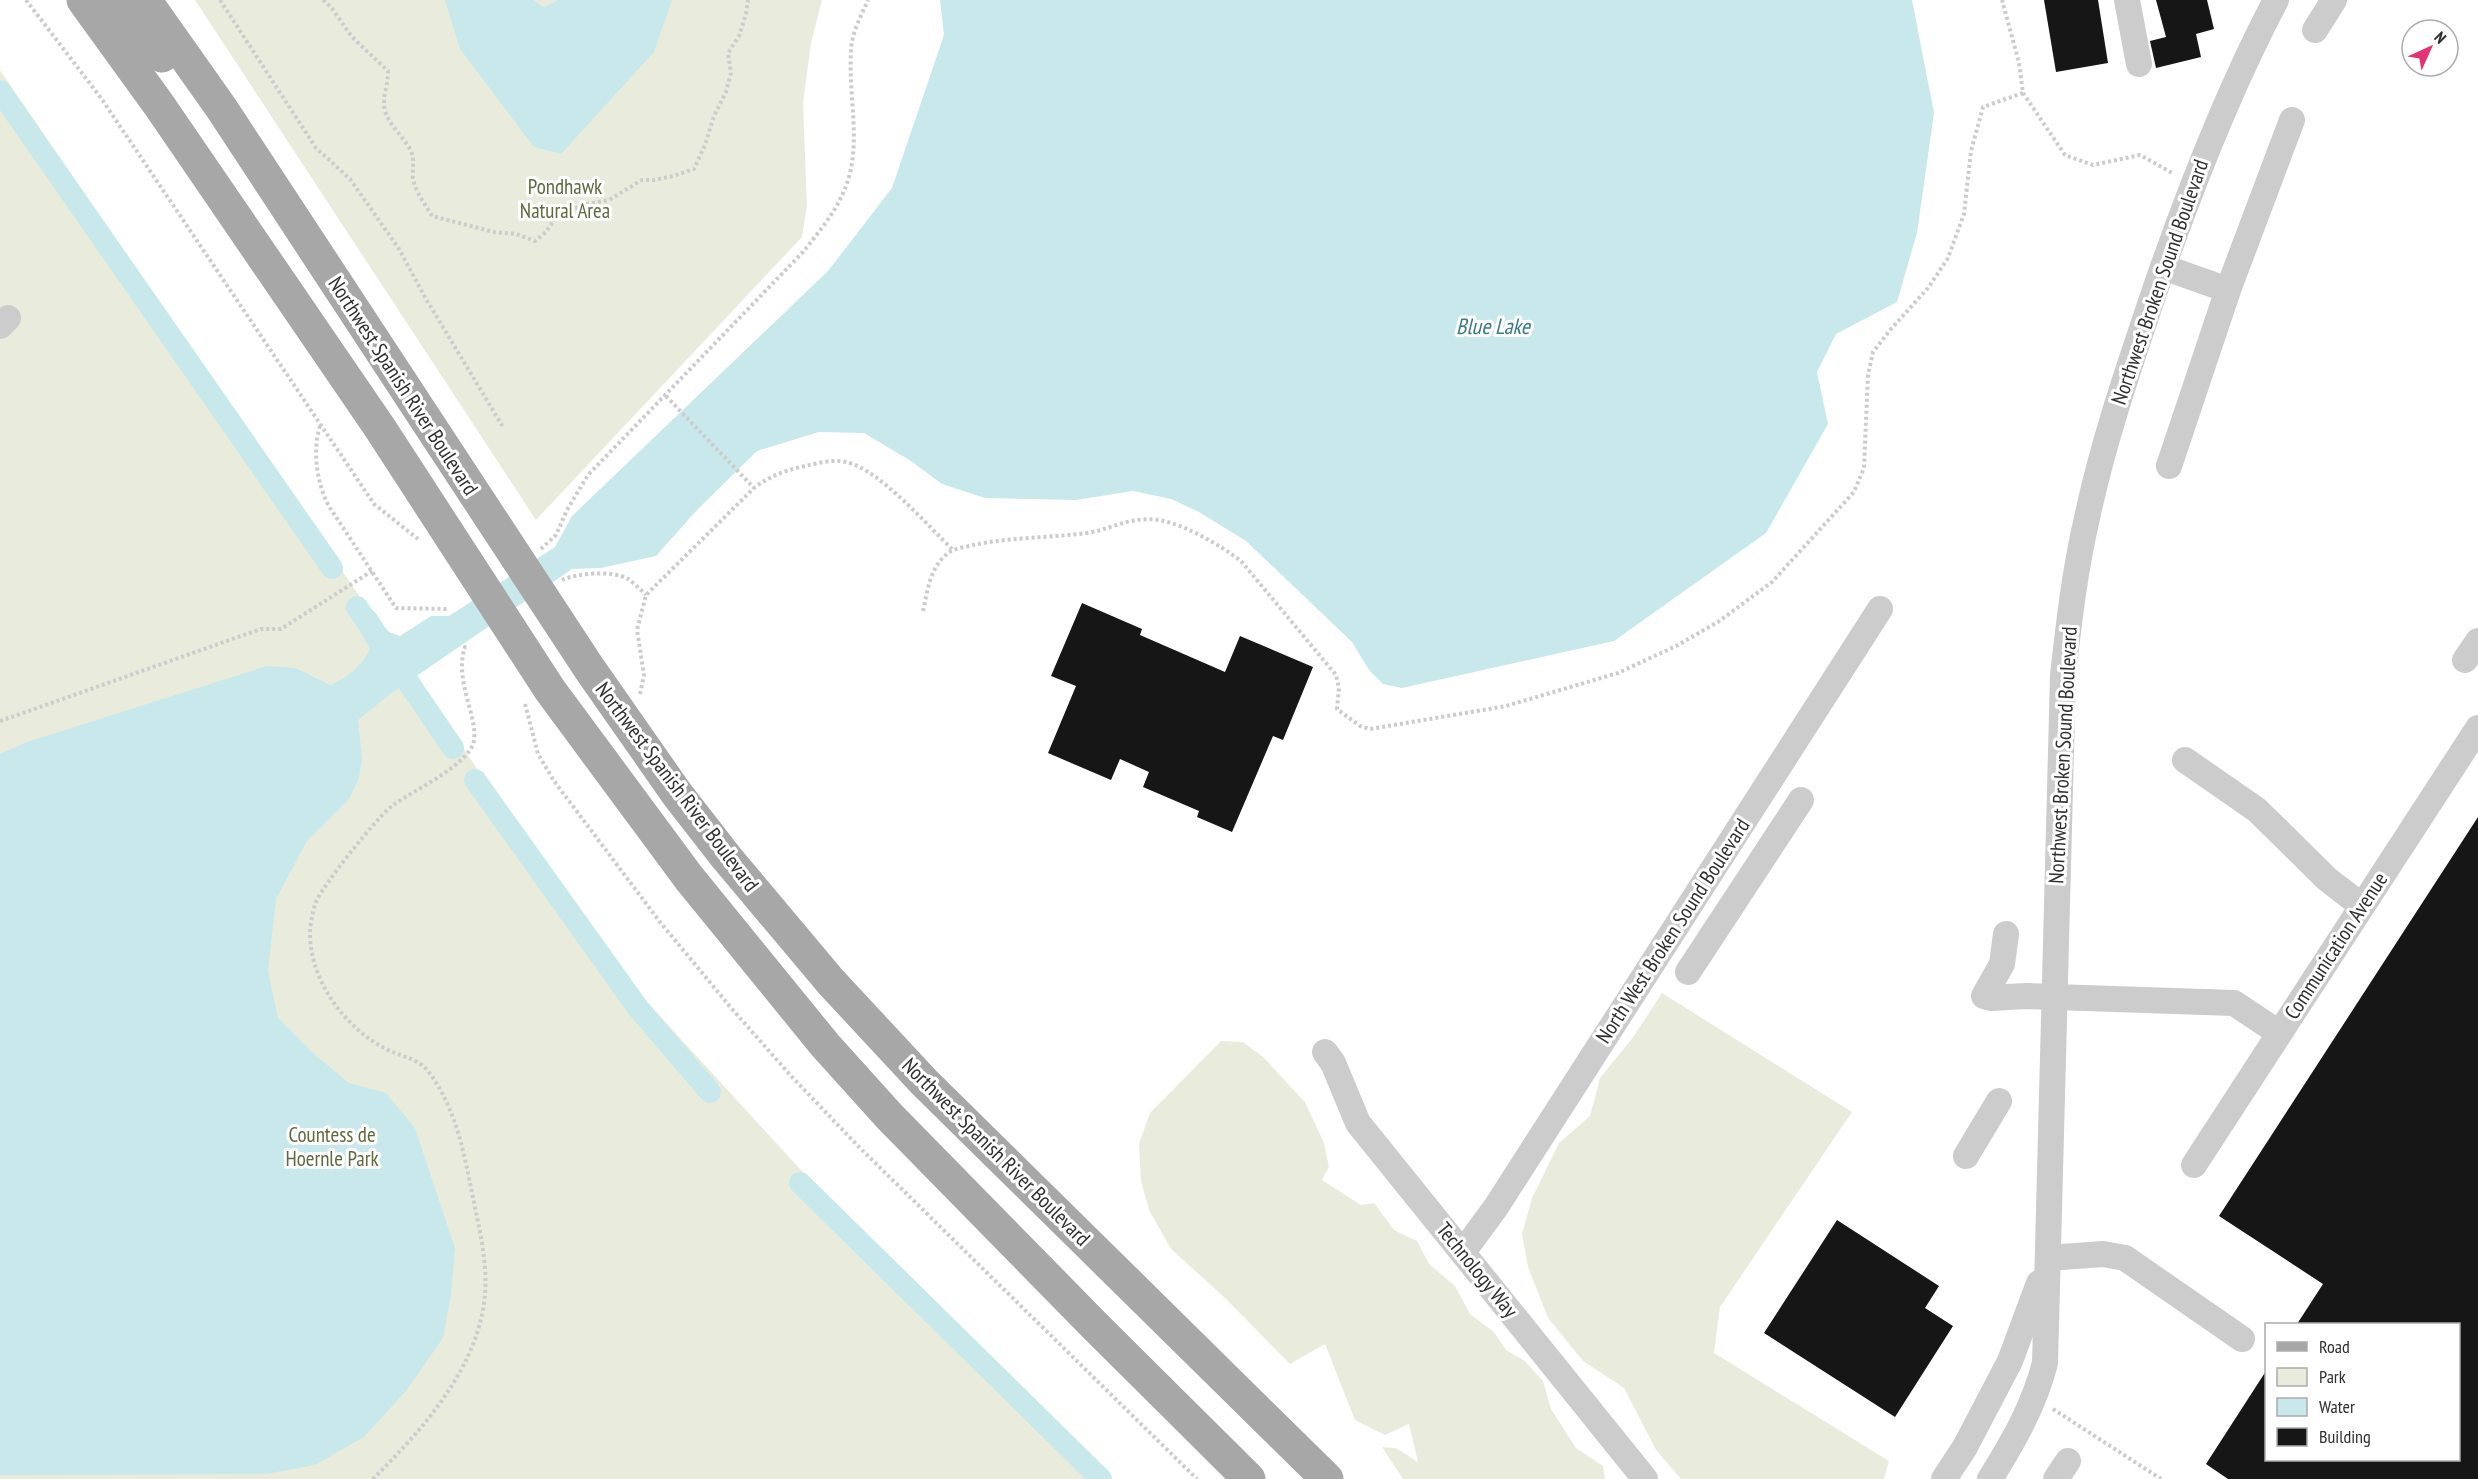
<svg xmlns="http://www.w3.org/2000/svg" width="2478" height="1479" font-family="'PT Sans Narrow',sans-serif">
	<rect width="100%" height="100%" fill="#fff"/>
	<g fill="#e9ecdd">
		<path d="M195,0H822L811,43L803,103L807,206L802,237L536,520Z"/>
		<path d="M0,70L605,956L1061,1454L1086,1479H0Z"/>
		<path d="M1662,993L1852,1112L1720,1307L1714,1353L1889,1461L1884,1479H1681L1656,1450L1624,1388L1583,1361L1548,1318L1528,1267L1522,1234L1532,1198L1559,1143L1590,1116L1600,1078L1634,1036Z"/>
		<path d="M1221,1041L1243,1042L1263,1057L1305,1102L1324,1143L1329,1167L1322,1180L1361,1205L1374,1203L1394,1230L1417,1241L1429,1264L1455,1286L1470,1314L1494,1332L1506,1350L1525,1361L1543,1381L1551,1409L1576,1448L1603,1466L1605,1479H1403L1382,1447L1396,1448L1418,1462L1409,1424L1385,1435L1355,1420L1325,1344L1290,1364L1225,1298L1171,1249L1149,1210L1141,1181L1139,1144L1150,1113Z"/>
	</g>
	<g fill="#c9e8eb">
		<path d="M445,0H533L544,7L558,0H672L654,52L561,154L534,147L460,49Z"/>
		<path d="M940,0H1912L1934,113L1917,233L1897,302L1836,334L1817,372L1828,424L1766,533L1614,641L1402,688L1383,684L1369,670L1352,642L1246,541L1199,512L1171,499L1133,491L1076,500L985,498L942,484L911,461L864,433L819,432L757,451L697,510L656,556L601,568L572,569L389,695L358,720L362,758L359,778L349,799L307,841L276,899L268,971L278,1018L314,1054L349,1083L386,1093L415,1128L455,1248L451,1295L443,1338L406,1391L364,1437L315,1465L266,1474L0,1475V754L27,742L267,666L296,668L330,685C347,678 362,666 370,649L352,617L354,609L360,605C380,610 377,619 389,632L400,636L431,616H449L555,547L572,516L828,271L892,188L944,35Z"/>
	</g>
	<g fill="none" stroke-linecap="round" stroke-linejoin="round">
		<g stroke="#c9e8eb" stroke-width="22">
			<path d="M0,91L332,568"/>
			<path d="M357,607L453,748"/>
			<path d="M475,780L638,1008L710,1092"/>
			<path d="M800,1183L1101,1479"/>
		</g>
	</g>
	<g fill="#161616">
		<path d="M2044,0H2098L2108,63L2056,72Z"/>
		<path d="M2156,0H2207L2214,29L2196,34L2201,57L2156,68L2150,41L2166,37Z"/>
		<path d="M1082,603L1142,629L1140,635L1225,672L1240,636L1313,667L1283,740L1273,736L1232,832L1197,817L1199,811L1143,787L1149,772L1120,759L1111,780L1048,753L1076,686L1051,676Z"/>
		<path d="M2478,817V1479H2228L2206,1464L2266,1371V1460H2458V1324H2297L2323,1284L2219,1216Z"/>
		<path d="M1837,1220L1939,1286L1925,1308L1953,1326L1895,1417L1764,1333Z"/>
	</g>
	<g fill="none" stroke-linecap="round" stroke-linejoin="round">
		<g stroke="#ccc" stroke-width="4" stroke-dasharray="3 3" stroke-linecap="butt">
			<path d="M26,0L101,98L374,504L418,539"/>
			<path d="M220,0L316,148L350,179L399,249L426,299L503,427"/>
			<path d="M323,0L331,7L352,37L388,71C388,84 384,93 384,103C384,122 403,135 411,151C415,161 412,169 413,179C416,193 425,204 432,216L494,232L516,234L535,241L546,232L554,220L582,205L609,200L642,180H654L673,176L694,169L705,145L714,116L726,92L731,73L728,53L739,36L746,14L748,0"/>
			<path d="M2023,93L2065,155L2093,165L2140,155L2174,174"/>
			<path d="M666,396L754,488"/>
			<path d="M320,426C312,451 317,486 330,508L396,608L448,609"/>
			<path d="M541,549L556,535L567,510L588,475L803,252C818,233 835,213 844,191C863,148 848,97 851,52C851,34 861,16 868,0"/>
			<path d="M562,580C577,573 613,570 628,579C634,583 640,589 646,595"/>
			<path d="M923,611C928,589 930,565 951,551C957,548 966,547 973,545C1011,537 1049,538 1087,533C1112,529 1130,516 1159,520C1184,524 1220,545 1241,561L1336,675L1339,688L1337,709L1360,726L1370,729L1506,706L1618,673L1676,646L1718,622L1772,582L1854,492L1864,468L1868,375L1873,352L1891,329L1928,288L1948,258L1964,214L1971,151L1983,107L2023,93L2019,63L2002,0"/>
			<path d="M640,694L644,675L637,630L646,595L754,488C770,476 786,470 805,466C818,463 833,459 846,462C879,469 928,526 953,550"/>
			<path d="M525,704L538,754L554,781L660,922L732,1009L792,1077L859,1147L1197,1479"/>
			<path d="M0,721L261,629H281L372,571"/>
			<path d="M2053,1409L2161,1479"/>
			<path d="M373,1479C429,1423 492,1353 485,1268C483,1241 476,1214 471,1188C463,1147 454,1105 428,1071C417,1058 403,1057 388,1050C345,1029 308,979 310,929C311,922 313,911 315,904C321,887 378,816 393,805C416,789 453,773 470,750C486,728 452,684 465,647L467,648"/>
		</g>
		<g stroke="#ccc" stroke-width="26">
			<path d="M2127,0L2139,64"/>
			<path d="M2315,30L2334,0"/>
			<path d="M2163,267L2228,290"/>
			<path d="M0,326L8,318"/>
			<path d="M2169,466L2228,290L2292,120"/>
			<path d="M2465,660L2478,641"/>
			<path d="M2185,760L2257,810L2327,879L2362,906"/>
			<path d="M2006,934L2002,964L1984,996L1991,998L2025,996L2234,1003L2279,1033"/>
			<path d="M1688,972L1801,800"/>
			<path d="M1325,1052L1333,1063L1358,1123L1645,1479"/>
			<path d="M1966,1156L1999,1101"/>
			<path d="M2194,1165L2478,728"/>
			<path d="M1463,1252L1496,1207L1880,609"/>
			<path d="M2048,1258L2103,1254L2125,1258L2242,1339"/>
			<path d="M1944,1479L1965,1447L2010,1361L2039,1283"/>
			<path d="M1990,1479C2013,1442 2034,1406 2045,1363L2063,675C2069,622 2075,569 2087,518C2104,438 2131,361 2157,284C2191,186 2228,91 2276,0"/>
			<path d="M2056,1479L2068,1461"/>
		</g>
		<g stroke="#a7a7a7" stroke-width="33">
			<path d="M83,0L159,105L380,428L550,690L689,878L825,1045L889,1116L1095,1326L1249,1479"/>
			<path d="M114,0L162,56"/>
			<path d="M145,0L222,109L589,668L677,794L726,857L831,982L924,1082L1327,1479"/>
		</g>
	</g>
	<g text-anchor="middle" stroke-width="6" stroke-linejoin="round" paint-order="stroke">
		<g font-size="21" fill="#5f6a3c" stroke="#fff">
			<text x="565" y="194">Pondhawk<tspan x="565" dy="24">Natural Area</tspan></text>
			<text x="332" y="1142">Countess de<tspan x="332" dy="24">Hoernle Park</tspan></text>
		</g>
		<g font-size="21" fill="#2f2f2f" stroke="#fff">
			<text transform="translate(2160 282) rotate(-71)" y="7">Northwest Broken Sound Boulevard</text>
			<text transform="translate(403 386) rotate(57)" y="7">Northwest Spanish River Boulevard</text>
			<text transform="translate(2063 755) rotate(-87)" y="7">Northwest Broken Sound Boulevard</text>
			<text transform="translate(677 787) rotate(53)" y="7">Northwest Spanish River Boulevard</text>
			<text transform="translate(1673 931) rotate(-57)" y="7">North West Broken Sound Boulevard</text>
			<text transform="translate(2336 946) rotate(-57)" y="7">Communication Avenue</text>
			<text transform="translate(996 1152) rotate(45)" y="7">Northwest Spanish River Boulevard</text>
			<text transform="translate(1477 1270) rotate(51)" y="7">Technology Way</text>
		</g>
		<g font-size="22" font-style="italic" fill="#397c83" stroke="#fff">
			<text x="1493" y="334">Blue Lake</text>
		</g>
	</g>
	<rect x="2265" y="1323" width="195" height="138" fill="#ffffff" stroke="#acacac" stroke-width="1.5"/>
	<rect x="2277" y="1342" width="30" height="9" fill="#a7a7a7" stroke="#acacac" stroke-width="1.5"/>
	<text x="2319" y="1353" font-size="18" fill="#2f2f2f">Road</text>
	<rect x="2277" y="1368" width="30" height="18" fill="#e9ecdd" stroke="#acacac" stroke-width="1.5"/>
	<text x="2319" y="1383" font-size="18" fill="#2f2f2f">Park</text>
	<rect x="2277" y="1398" width="30" height="18" fill="#c9e8eb" stroke="#acacac" stroke-width="1.5"/>
	<text x="2319" y="1413" font-size="18" fill="#2f2f2f">Water</text>
	<rect x="2277" y="1428" width="30" height="18" fill="#161616" stroke="#acacac" stroke-width="1.5"/>
	<text x="2319" y="1443" font-size="18" fill="#2f2f2f">Building</text>
	<g transform="translate(2430 48) rotate(45)"><circle r="28" fill="#ffffff" stroke="#acacac" stroke-width="1.5"/>
	<path d="M0-4.5L10 22L0 15L-10 22Z" fill="#e33373"/>
	<text y="-9" font-size="16" font-weight="bold" text-anchor="middle" fill="#2f2f2f">N</text>
	</g>
</svg>
